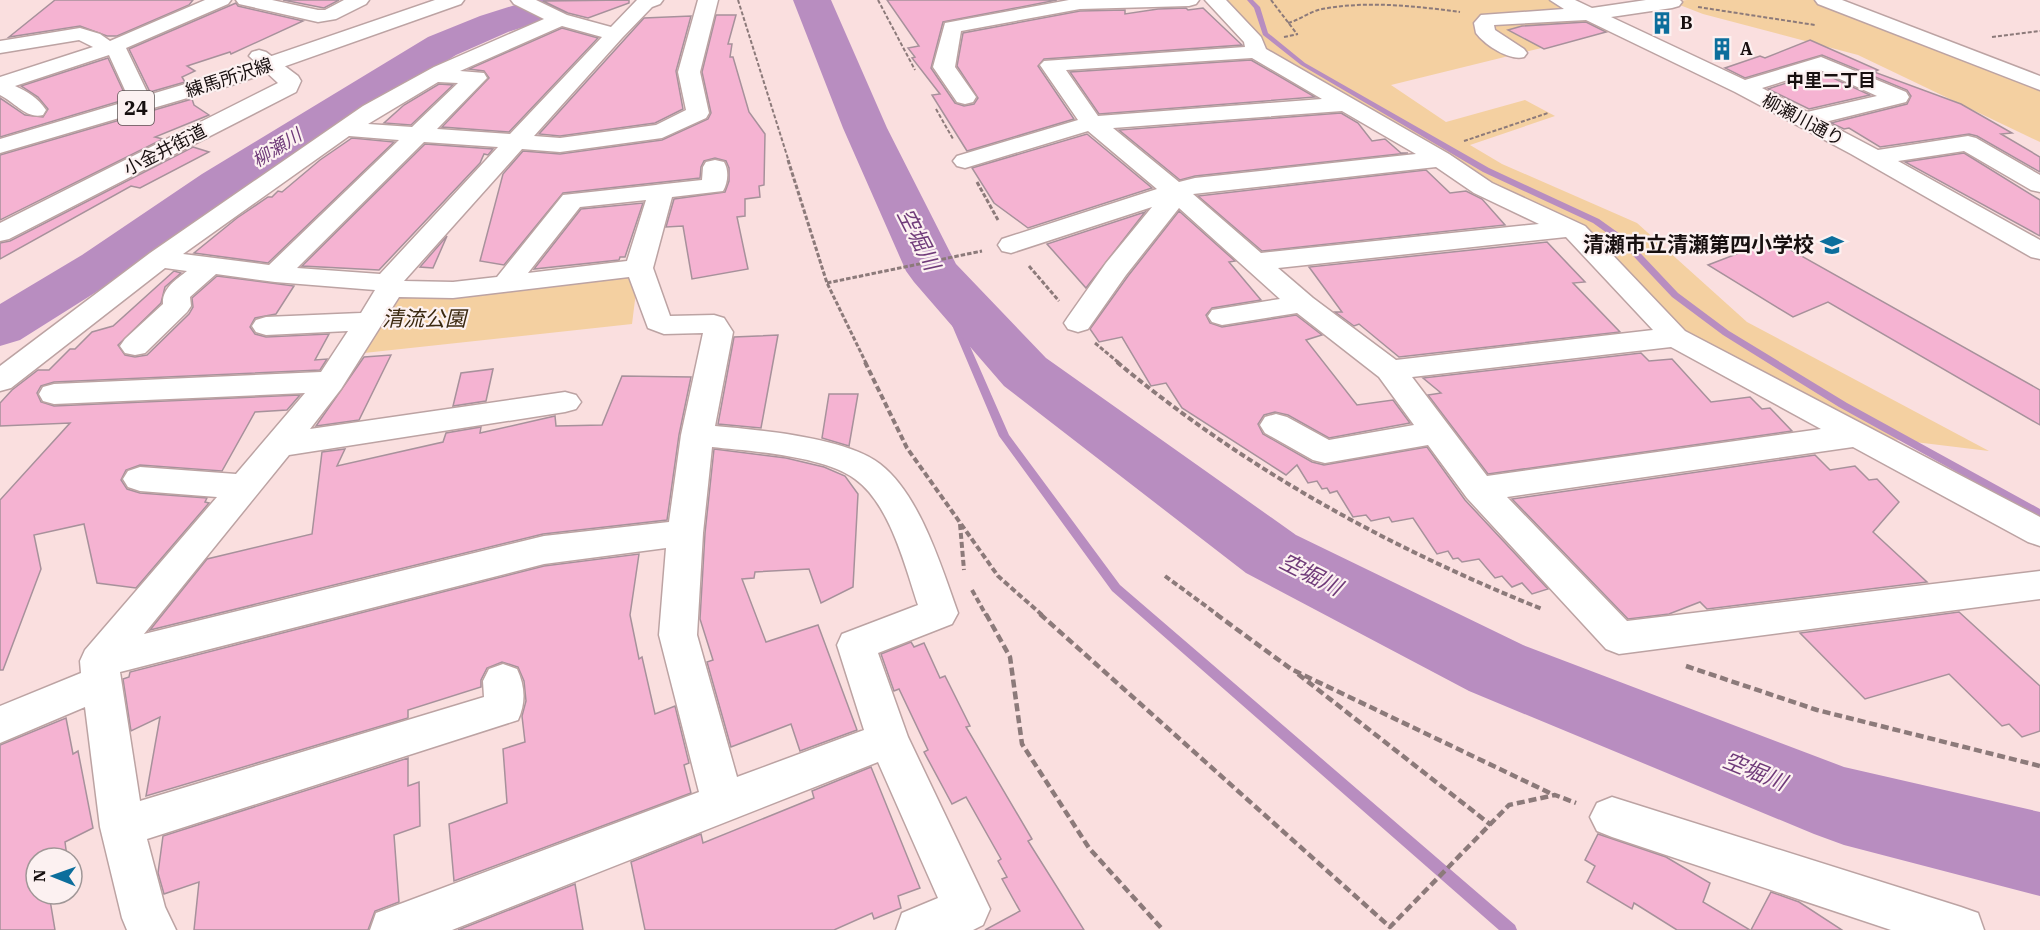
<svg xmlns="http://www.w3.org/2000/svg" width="2040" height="930" font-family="'IBM Plex Serif','Noto Sans JP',serif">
	<rect width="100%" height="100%" fill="#fadfdf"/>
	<g fill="#f4d0a1">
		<path d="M1215,0H1560L1623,28L1391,85L1446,122L1525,100L1555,116L1470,145L1502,164L1637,223L1747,322L1989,451L1857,435L1675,337L1569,229L1256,52Z"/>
		<path d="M1687,0H1819L2040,88V142L1858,55L1703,14L1672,2Z"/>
		<path d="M639,268L632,324L364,353L403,293Z"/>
	</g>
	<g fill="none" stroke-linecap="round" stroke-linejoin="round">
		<g fill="#b88dc0" fill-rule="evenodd">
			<path d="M1247,0H1253L1260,7L1268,33L1305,63L1489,168L1599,219L1627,239L1678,293L1729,331L1847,403L2040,509V518L1839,407L1723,335L1672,297L1621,243L1593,223L1483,172L1301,65L1263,35L1254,8Z"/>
			<path d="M933,268L937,271L1009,435L1120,585L1515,925L1517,930H1499L1112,591L999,436L929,271Z"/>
		</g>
		<g fill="#b88dc0" fill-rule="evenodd">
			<path d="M531,0H589L583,8L508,32L456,55L236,194L120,277L20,340L0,346V304L82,255L202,174L428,37L480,16Z"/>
			<path d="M793,0H831L887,128L956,264L1046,358L1296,535L1523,645L1844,767L2040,812V896L1844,845L1814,834L1469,691L1246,573L1004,386L914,282L906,271L843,128Z"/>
		</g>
	</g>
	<g fill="#f5b3d2" stroke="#a7919b" stroke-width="1.5">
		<path d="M55,0H193L189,5L117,36H107L80,26L9,37Z"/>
		<path d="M283,0H339L324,8Z"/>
		<path d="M629,0V3L588,18L568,13L543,1Z"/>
		<path d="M887,0H1057L943,22L931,68L955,103L964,106L974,104L978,98L957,66L963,33L1080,11L1125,10V14L1158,9L1186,8L1188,10L1203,8L1242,45L1044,59L1038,66L1074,119L967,151L932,95L940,94L912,58L915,57L908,48L919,46Z"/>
		<path d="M236,3L238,6L303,21L231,54L230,52L187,66L195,71L182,77L185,82L150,92L129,49Z"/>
		<path d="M716,15H736L728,44H732L730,57H733L749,112L765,134L764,185L759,186L760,197L745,199V216L737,217L748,269L692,279L683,226L666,227L674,199L725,192L729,181V168L726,161L715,158L704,161L701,167L700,178L563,193L504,265L480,261L503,174L523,151L560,154L662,140L708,119L711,113L702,72Z"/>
		<path d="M691,16L676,71L683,109L655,123L560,136L539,134L644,18Z"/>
		<path d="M1586,22L1606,32L1544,49L1508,30L1522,26Z"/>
		<path d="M562,28L598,38L509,132L442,127L489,78L484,71L469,69Z"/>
		<path d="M1810,40L1878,70L1874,72L1961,104L2012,133L2001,134L2040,157V172L1977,136L1969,134L1880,147L1849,128L1844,129L1831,123L1907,104L1911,96L1907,90L1822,55L1745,78L1725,68L1760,56L1765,58Z"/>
		<path d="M108,58L127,99L0,137V98L25,115L43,117L48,109L38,97L21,86Z"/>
		<path d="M1251,60L1315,97L1099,114L1070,72Z"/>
		<path d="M1820,72L1870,95L1809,109L1768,89Z"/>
		<path d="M439,84L453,85L411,125L384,123L404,105Z"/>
		<path d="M192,99L194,105L209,115L155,137L163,139L0,220V155Z"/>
		<path d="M1341,113L1358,123L1372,141L1385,139L1401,153H1408L1195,176L1180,180L1119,130Z"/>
		<path d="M1087,134L1152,188L1028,228L994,203L972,168Z"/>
		<path d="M352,138L394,142L268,263L194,253L237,218L268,197H272L278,191L282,192L320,160Z"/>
		<path d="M425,144L493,149L488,155L484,154L480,163L379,270L302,266Z"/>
		<path d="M193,147L209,152L140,188L131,186L0,259V243L10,241Z"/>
		<path d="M1964,153L2040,200V236L1905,162Z"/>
		<path d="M1426,170L1450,193L1466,191L1482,199L1505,225L1262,251L1198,196Z"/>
		<path d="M643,203L625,257H620L619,260L534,269L581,209Z"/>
		<path d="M1179,211L1235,261L1229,262L1261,300L1212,308L1206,315L1210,323L1222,327L1296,315L1322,335L1306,340L1357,405L1393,400L1410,423L1329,438L1288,415L1275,412L1264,415L1258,424L1263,434L1312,462L1324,465L1427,447L1465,500L1548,589L1532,594L1522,583L1512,587L1502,576L1495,578L1479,559L1462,562L1458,558L1453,559L1448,551L1437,554L1413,518L1392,522L1389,517L1371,521L1366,515L1353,517L1337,491L1330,493L1327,488L1322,489L1317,481L1308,483L1297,465L1286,475L1182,408L1166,383L1151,386L1122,337L1099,342L1090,329L1128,276Z"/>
		<path d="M1145,212L1086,288L1047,244Z"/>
		<path d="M447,236L433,268L420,267Z"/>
		<path d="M1773,240L2040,390V425L1828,302L1793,317L1708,265Z"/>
		<path d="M1547,242L1585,282L1573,283L1620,332L1399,357L1359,324L1354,326L1335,312H1342L1309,267Z"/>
		<path d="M174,271L181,273L165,287L161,303L118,345L125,355L135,357L147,355L189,314L193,307L192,298L217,276L294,286L276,314L255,318L250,327L255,334L266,337L329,334L315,360L327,359L320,370L54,382L41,386L37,393L41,402L54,406L300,395L287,410L255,412L222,471L140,465L126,470L121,480L127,489L140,493L207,498L205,502L209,503L136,588L97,583L84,524L34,535L41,569L3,670H0V500L70,423L0,426V403L12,390L38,370H49L70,349H75L92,332L113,326Z"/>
		<path d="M778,335L761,428L718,424L734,337Z"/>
		<path d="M1641,353L1649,361L1672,359L1711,402L1750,397L1762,409L1770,408L1792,431L1488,474L1428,395L1441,393L1423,378Z"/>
		<path d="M391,355L359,420L316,426L364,357Z"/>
		<path d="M493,369L486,401L453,406L461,373Z"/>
		<path d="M622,376L691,377L679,435L667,520L543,534L150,630L207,559L312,534L322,452L345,449L337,466L443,442L446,433L481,427L480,433L555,416L556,426L602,425Z"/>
		<path d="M829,394H858L849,446L822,438Z"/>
		<path d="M714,449L786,458L824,467L845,476L858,494L853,587L821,603L809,569L755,572L754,578L742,579L766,642L818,625L857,730L800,751L791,724L731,747L707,662L713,660L700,619L705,533Z"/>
		<path d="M1815,455L1830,470L1855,466L1869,480L1877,479L1899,502L1873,532L1927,582L1707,609L1700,602L1669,614L1628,619L1512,499Z"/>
		<path d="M639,554L630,615L639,659L642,657L655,714L675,706L689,763L684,765L691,793L454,881L449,824L507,803L503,749L525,742L522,716L526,701L524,681L518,667L502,662L487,668L481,680V687L408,710V718L146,796L160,717L131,731L123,679L129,677L130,672L544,566Z"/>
		<path d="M1959,612L2040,686V731L2022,737L2009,724L2002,726L1949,674L1865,699L1800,633Z"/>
		<path d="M911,642L914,647L924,643L940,678L945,676L970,726L966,727L1032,839L1028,841L1084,930H985L1020,911L1002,879L1007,877L998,861L1001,859L966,797L952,804L924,752L928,750L899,689L894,691L881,654Z"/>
		<path d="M66,718L73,754L78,751L93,828L65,842L67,857L36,858V894H49L55,930H0V745Z"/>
		<path d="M408,758V786L419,782L420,826L394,835L399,902L375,911L368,930H194L199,882L164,894L158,873L163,836Z"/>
		<path d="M871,767L920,888L898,896L901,908L874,919L872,913L834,930H645L631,862L701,834L703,843L814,798L812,791Z"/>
		<path d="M1598,834L1666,857L1710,883L1703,902L1750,930H1677L1634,903L1632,909L1587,882L1595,866L1585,860Z"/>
		<path d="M575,884L583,930H458Z"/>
		<path d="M1771,892L1799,902L1842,930H1751Z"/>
	</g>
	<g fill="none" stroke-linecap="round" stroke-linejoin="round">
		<g stroke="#bca3a3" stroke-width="3">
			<g id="minor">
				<path d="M205,0H231L228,4L126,48L148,94L145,99L137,101L129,99L109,55L15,86C28,92 38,98 46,110L43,115C26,119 16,103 0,95V77L93,47L79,40L0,53V41L80,28L100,34L110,41Z"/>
				<path d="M236,0H272L318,10H325L344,0H369L366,4L336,19L318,22L239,4Z"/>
				<path d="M511,0H536L567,15L611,27L637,0H663L660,4L652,7L622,38L534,136L560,138L656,125L686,110L678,72L698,0H718L700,72L709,113L706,118L662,138L560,152L522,149L404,281L453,282L497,277L563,195L702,180L703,167L706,162L715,160L724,162C729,170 728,183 723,191L672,197L653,268L670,316L714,315L724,318L733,332L715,426C758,430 846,437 880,464C920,495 941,566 958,613L952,624L878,653L908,737L990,909L983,925L973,930H896L902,913L938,898L878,762L452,930H370L376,913L699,792L659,635L666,548L544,564L120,672L140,801L484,697L483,681L489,669L503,664L517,669C525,686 526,703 518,720L147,839L165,907L176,930H127L122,918L100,827L85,707L0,743V706L81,673L80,661L85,650L217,497L140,491L128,487L123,479L128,471L140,467L236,474L305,393L54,404L43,401L39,394L43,387L54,384L321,372L348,331L266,335L256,332L252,326L256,320L266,317L361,313L375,290L275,282L216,274L190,297L191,306L187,312L145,353L135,355L125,353L120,346L125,339L163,304C162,288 176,280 187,271L165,268L11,388L0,391V366L150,253L363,106L434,67L544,19L514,4ZM562,26L602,37L510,134L437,129L487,78L484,73L460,71ZM438,82L458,83L412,127L368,124ZM349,136L399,140L269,265L183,254ZM424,142L498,147L380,274L297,268ZM646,200L627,261L528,273L580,207ZM629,277L648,328L664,334L703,333L681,435L669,522L544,536L144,634L289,455L565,412L576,409L581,402L576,395L565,392L310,429L341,389L399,297L453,298ZM712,447C750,451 824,456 855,479C890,504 905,566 918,605L842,634L837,645L864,730L737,777L697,635L703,533Z"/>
				<path d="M1069,0H1199L1196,4L1189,6L1080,9L961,31L955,67L976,97L973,102L965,104L957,102L933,67L945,23Z"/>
				<path d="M1205,0H1226L1261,37L1266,49L1449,154L1492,183L1585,226L1685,331L2040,517V546L2028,542L1853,447L1507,497L1627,621L2040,571V599L1619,654L1606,649L1467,498L1428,445L1325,463L1313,460L1265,433L1260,425L1265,417L1276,414L1287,417L1329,440L1414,425L1379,377L1297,313L1222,325L1212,322L1208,316L1212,310L1280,299L1179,208L1126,275L1088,329L1078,332L1068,329L1064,323L1068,317L1106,263L1152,207L1011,253L1002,251L998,245L1002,239L1157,189L1088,131L965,168L957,166L953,161L957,156L1078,120L1040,65L1044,61L1245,47L1244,42ZM1252,58L1322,99L1098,116L1066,70ZM1342,111L1416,154L1195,178L1179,182L1113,128ZM1436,167L1474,193L1539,224L1261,253L1193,194ZM1566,237L1653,330L1396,360L1313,298L1278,268ZM1671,347L1821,429L1487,476L1412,377Z"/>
				<path d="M1550,0H1575L1592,8L1646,0H1680L1682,2L1679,6L1672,8L1611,17L1745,80L1821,57L1906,92L1909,97L1906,102L1825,122L1878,150L1968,136L1976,138L2040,175V192L2031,190L1964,151L1898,161L2040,240V259L2031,257L1851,154L1735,92L1586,20L1494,25L1495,30L1524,49L1527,53L1524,57C1509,61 1485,45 1476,33L1474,23L1481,15L1564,9ZM1820,70L1877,96L1807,112L1762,88Z"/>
				<path d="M1815,0H1842L2040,76V90L1818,4Z"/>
				<path d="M259,50L266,52L298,76L301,81L296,92L9,239L0,241V223L278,83L249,56L252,52Z"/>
				<path d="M1612,797L1961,907L1978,913L1984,930H1891L1612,837L1597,831L1590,817L1597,803Z"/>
			</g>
		</g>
		<g stroke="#bca3a3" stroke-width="3">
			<path id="major" d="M435,0H464L461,4L235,84L0,153V139L219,74Z"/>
		</g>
		<g stroke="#8c7a7a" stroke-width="2" stroke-dasharray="4 2" stroke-linecap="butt">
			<path d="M738,0L789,162"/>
			<path d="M878,0L915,70"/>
			<path d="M1271,0L1297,34"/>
			<path d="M1698,7L1815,25"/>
			<path d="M1288,23C1299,20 1308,13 1318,10C1363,0 1415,6 1460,12"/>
			<path d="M1284,37L1298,34"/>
			<path d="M1992,37L2040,31"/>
			<path d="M936,109L953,139"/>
			<path d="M1464,141L1548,113"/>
		</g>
		<g stroke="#8c7a7a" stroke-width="3" stroke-dasharray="4.5 2" stroke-linecap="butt">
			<path d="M788,160L827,283L866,363"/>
			<path d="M977,182L998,220"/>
			<path d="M1029,266L1059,301"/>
			<path d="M827,283L982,251"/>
			<path d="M1095,343L1119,363"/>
		</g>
		<g stroke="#8c7a7a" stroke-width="4" stroke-dasharray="6 3" stroke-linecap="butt">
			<path d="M865,362L907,448L998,576L1042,615"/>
			<path d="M1117,362C1245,469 1388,547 1542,609"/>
			<path d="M960,524L964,570"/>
			<path d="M1165,576L1218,615"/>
			<path d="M972,590L986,615"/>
		</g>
		<g stroke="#8c7a7a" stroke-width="4.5" stroke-dasharray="8 4" stroke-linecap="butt">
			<path d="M986,614L1010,657L1022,744L1089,848L1163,930"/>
			<path d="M1040,614L1390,927L1509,805L1555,795L1576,803"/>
			<path d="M1216,614L1291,669L1554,795"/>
			<path d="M1686,666L1817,710L2040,766"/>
			<path d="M1298,674L1491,825"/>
		</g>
		<use href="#minor" fill="#fff" fill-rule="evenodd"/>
		<use href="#major" fill="#fff" fill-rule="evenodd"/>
	</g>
	<defs>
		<g id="building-bare" transform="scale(1.8)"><path d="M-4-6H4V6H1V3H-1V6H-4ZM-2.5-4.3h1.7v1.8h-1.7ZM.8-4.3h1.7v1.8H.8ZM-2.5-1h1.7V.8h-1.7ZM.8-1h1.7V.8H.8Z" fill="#0c6e9c" stroke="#fcf1f1" stroke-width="2.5" paint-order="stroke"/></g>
		<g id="school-bare" transform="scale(1.8)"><path d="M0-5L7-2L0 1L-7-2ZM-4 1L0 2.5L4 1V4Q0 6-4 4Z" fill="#0c6e9c" stroke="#fcf1f1" stroke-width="2.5" paint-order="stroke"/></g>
	</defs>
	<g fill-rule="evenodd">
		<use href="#building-bare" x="1662" y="23"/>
		<use href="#building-bare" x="1722" y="49"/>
		<use href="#school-bare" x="1832" y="245"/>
	</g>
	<g text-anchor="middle" stroke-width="4.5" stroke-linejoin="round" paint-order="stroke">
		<g font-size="18" font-weight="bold" fill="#170f0f" stroke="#fcf1f1" text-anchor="start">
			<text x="1680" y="29">B</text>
			<text x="1740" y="55">A</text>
		</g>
		<g font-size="18" fill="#170f0f" stroke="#fcf1f1">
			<text transform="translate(229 78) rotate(-18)" y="6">練馬所沢線</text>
			<text transform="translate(1803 120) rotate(28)" y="6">柳瀬川通り</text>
			<text transform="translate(165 150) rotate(-27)" y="6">小金井街道</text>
		</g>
		<g font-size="18" font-weight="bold" fill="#170f0f" stroke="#fcf1f1">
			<text x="1831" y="87">中里二丁目</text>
		</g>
		<g font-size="18" font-style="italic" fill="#6f3a79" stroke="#fcf1f1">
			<text transform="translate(277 148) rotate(-32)" y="6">柳瀬川</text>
		</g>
		<rect fill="#fcf1f1" stroke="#5c5353" stroke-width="1.5" x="118" y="91" width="36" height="34" rx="4.5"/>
		<g font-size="20" font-weight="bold" fill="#170f0f">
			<text x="136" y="115">24</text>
		</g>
		<g font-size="21" font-weight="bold" fill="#170f0f" stroke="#fcf1f1" text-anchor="end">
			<text x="1814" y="252">清瀬市立清瀬第四小学校</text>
		</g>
		<g font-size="21" font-style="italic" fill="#3a280f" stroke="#fcf1f1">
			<text x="424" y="326">清流公園</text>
		</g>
		<g font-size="22" font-style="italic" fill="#6f3a79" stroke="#fcf1f1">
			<text transform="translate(919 239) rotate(63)" y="8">空堀川</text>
			<text transform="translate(1311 574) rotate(27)" y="8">空堀川</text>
			<text transform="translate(1755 771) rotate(22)" y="8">空堀川</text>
		</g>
	</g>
	<g transform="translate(54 876) rotate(271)"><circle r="28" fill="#fcf1f1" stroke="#a09797" stroke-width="1.5"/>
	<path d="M0-4.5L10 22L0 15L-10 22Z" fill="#0c6e9c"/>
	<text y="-9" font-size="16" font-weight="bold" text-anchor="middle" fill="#170f0f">N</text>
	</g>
</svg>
